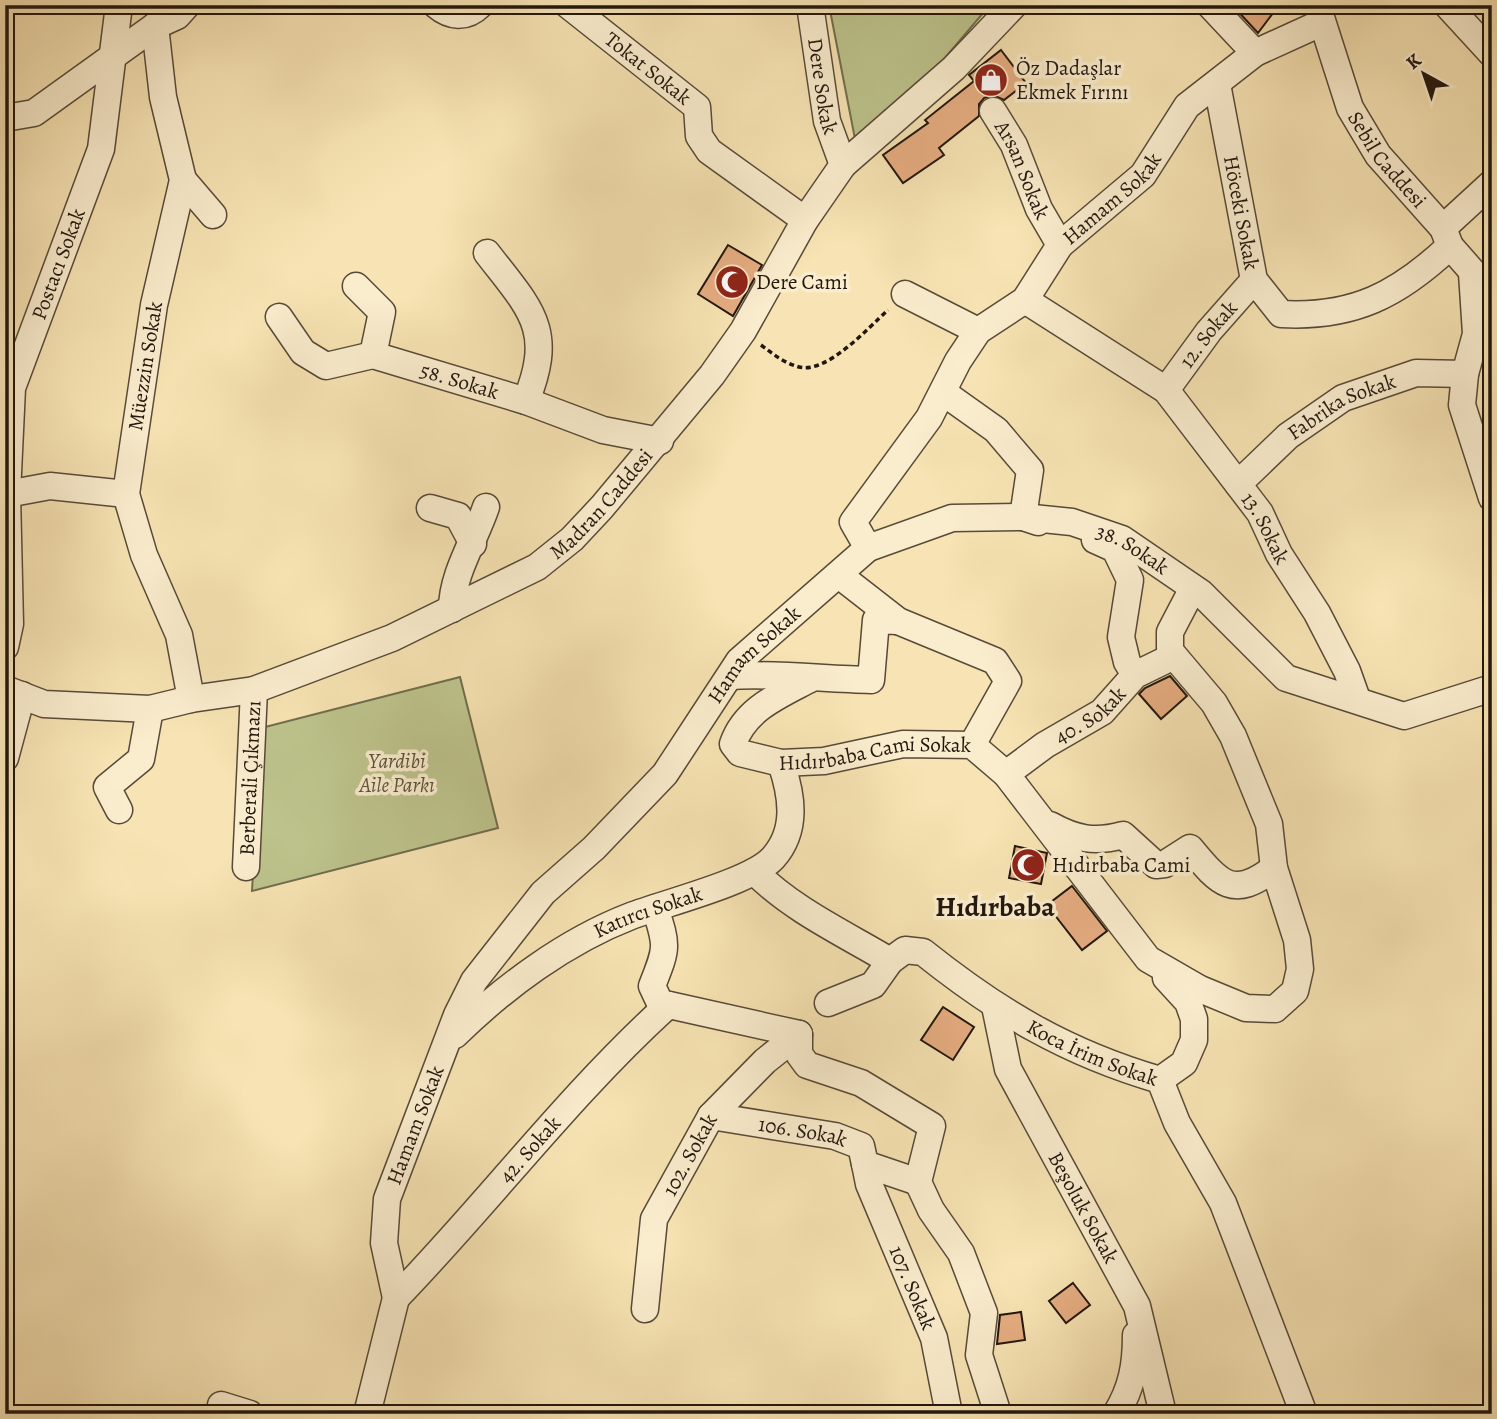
<svg xmlns="http://www.w3.org/2000/svg" width="1497" height="1419" font-family="Alegreya,serif">
	<rect width="100%" height="100%" fill="#f7e3b3"/>
	<filter id="stains"><feTurbulence type="fractalNoise" baseFrequency=".00286" numOctaves="4"/><feColorMatrix values="0 0 0 0 .2 0 0 0 0 .09 0 0 0 0 .02 0 0 0 .5 -.17"/></filter>
	<radialGradient id="worn" r=".72"><stop offset=".6" stop-color="#630" stop-opacity="0"/><stop offset="1" stop-color="#630" stop-opacity=".3"/></radialGradient>
	<g fill="#bdc38c" stroke="#706d4e" stroke-width="2">
		<path d="M829,5H990L921,86L856,144Z"/>
		<path d="M460,677L498,828L252,891L261,728Z"/>
	</g>
	<g fill="#e6ad81" stroke="#22170f" stroke-width="2">
		<path d="M1232,5H1279L1258,33Z"/>
		<path d="M1001,50L1026,83L1004,100L993,95L984,98L979,104V116L939,148L944,155L903,183L883,155L928,123L925,120L974,81L969,75Z"/>
		<path d="M728,245L762,265L733,316L698,294Z"/>
		<path d="M1170,676L1187,696L1161,719L1139,694L1145,688Z"/>
		<path d="M1015,846L1047,853L1041,884L1009,878Z"/>
		<path d="M1072,886L1107,931L1082,950L1047,905Z"/>
		<path d="M943,1007L974,1027L953,1060L921,1040Z"/>
		<path d="M1073,1283L1090,1305L1066,1323L1049,1301Z"/>
		<path d="M1021,1312L1025,1340L997,1344L1000,1315Z"/>
	</g>
	<g fill="none" stroke-linecap="round" stroke-linejoin="round">
		<g stroke="#574a38" stroke-width="29">
			<g id="minor">
				<path d="M436,5C450,17 466,19 480,5"/>
				<path id="s1" d="M568,5L697,107L699,136L709,151L805,220"/>
				<path id="s2" d="M810,5L827,121L843,165"/>
				<path d="M1210,5L1255,53"/>
				<path id="s3" d="M1317,5L1350,108L1378,155L1443,228L1450,246L1492,294"/>
				<path d="M1447,5L1492,54"/>
				<path d="M155,26L163,97L183,180L154,305L126,494L144,555L179,635L191,699"/>
				<path id="s4" d="M1217,84L1254,280L1281,314C1353,318 1398,295 1450,246"/>
				<path id="s5" d="M993,111L1014,145L1039,209L1060,245"/>
				<path d="M5,118L34,113L155,26L177,16L187,5"/>
				<path d="M183,180L213,215"/>
				<path d="M1443,228L1492,183"/>
				<path d="M487,253C531,310 555,329 526,401"/>
				<path d="M1472,273L1476,334L1465,374L1462,405L1492,498"/>
				<path d="M356,286L382,312L373,355"/>
				<path d="M905,294L978,331"/>
				<path id="s6" d="M1025,300L1166,390L1260,513L1279,554L1317,613L1347,671L1357,699"/>
				<path id="s7" d="M279,317L303,352L326,366L373,355L526,401L603,430L660,441"/>
				<path id="s8" d="M1166,390L1209,331L1254,280"/>
				<path d="M944,393L996,430L1030,470L1023,517L1038,522"/>
				<path id="s9" d="M1238,484L1288,436L1343,398L1416,373L1465,374"/>
				<path d="M7,494L50,486L126,494"/>
				<path d="M430,508L458,516L473,544"/>
				<path d="M1095,540L1115,549L1130,580L1121,637L1127,662L1135,675"/>
				<path id="s10" d="M868,548L952,518L1023,517L1072,522L1122,539L1201,593L1286,678L1404,716L1492,688"/>
				<path d="M839,575L898,621L995,661L1008,681L972,745"/>
				<path d="M452,609C452,574 475,540 486,507"/>
				<path id="s11" d="M5,647L10,624L7,494L12,388L101,149L119,5"/>
				<path d="M730,676C777,673 823,679 871,680L876,620L898,621"/>
				<path id="s12" d="M810,679C778,696 745,709 733,744L740,753L781,763L824,761L903,744L972,745L1006,774L1148,959L1200,989L1246,1008L1275,1009L1295,991L1300,969L1297,940L1274,868L1269,824L1233,736L1214,703L1170,651V632L1193,588"/>
				<path id="s13" d="M5,689L44,704L150,709L191,699L254,690L392,638L537,567L572,539L602,507L712,375L743,331L805,220L843,165L954,68L1014,5"/>
				<path d="M5,758L22,695"/>
				<path id="s14" d="M1006,774L1045,745L1102,712L1135,675L1174,656"/>
				<path d="M119,810L107,787L141,759L150,709"/>
				<path d="M1050,825C1075,839 1095,843 1123,835L1156,865L1165,864L1190,848C1220,884 1233,900 1274,868"/>
				<path id="s15" d="M246,867L254,690"/>
				<path id="s16" d="M756,873C793,910 845,934 890,961L905,950L923,952C998,1012 1067,1053 1160,1080L1177,1123L1223,1203L1304,1414"/>
				<path d="M655,908C668,947 667,948 652,986L660,1003L799,1034V1054L807,1065L861,1083L932,1126L918,1182L931,1210L961,1253L984,1313L979,1355L998,1414"/>
				<path d="M828,1003L873,985L890,961"/>
				<path id="s17" d="M995,1006L1008,1069L1137,1306L1163,1414"/>
				<path id="s18" d="M455,1035C504,987 566,941 631,916C665,903 751,882 773,858C798,830 792,795 781,763"/>
				<path d="M1160,1080L1184,1063L1194,1040V1019L1188,1002L1166,978"/>
				<path id="s19" d="M711,1116L835,1136L861,1146L865,1164L918,1182"/>
				<path id="s20" d="M865,1164L869,1184L934,1338L949,1414"/>
				<path id="s21" d="M396,1298C490,1201 567,1097 668,1005"/>
				<path id="s22" d="M645,1309L654,1219L711,1116L765,1061L799,1034"/>
				<path d="M221,1405L250,1414"/>
				<path id="s23" d="M367,1414L396,1298L384,1243L387,1199L457,1015L474,981L543,893L594,848L665,774L739,661L868,548L853,522L929,418L958,361L978,331L1025,300L1060,245L1143,175L1187,106L1255,53L1321,23"/>
				<path d="M1116,1414C1132,1388 1136,1365 1136,1335"/>
			</g>
		</g>
		<path stroke="#22170f" stroke-width="3.5" stroke-dasharray="5 3.5" stroke-linecap="butt" d="M761,345C773,354 784,363 799,367C827,374 868,328 888,310"/>
		<use href="#minor" stroke="#faedce" stroke-width="26"/>
	</g>
	<defs>
		<g id="shop-disc" transform="scale(1.75)"><circle r="9.5" fill="#8f2418" stroke="#faedce"/><path d="M-5-2.5h2.3a2.7 3.5 0 0 1 5.4 0H5L5.5 6h-11ZM-1.5-2.5h3a1.5 2.3 0 0 0-3 0Z" fill="#fff"/></g>
		<g id="mosque-disc" transform="scale(1.75)"><circle r="9.5" fill="#8f2418" stroke="#faedce"/><path d="M3.5-4.9A6 6 0 1 0 3.5 4.9A5 5 0 1 1 3.5-4.9Z" fill="#fff"/></g>
	</defs>
	<g fill-rule="evenodd">
		<use href="#shop-disc" x="991" y="80"/>
		<use href="#mosque-disc" x="732" y="282"/>
		<use href="#mosque-disc" x="1028" y="865"/>
	</g>
	<g text-anchor="middle" stroke-width="7" stroke-linejoin="round" paint-order="stroke">
		<g font-size="21" fill="#22170f" stroke="#faedce">
			<text dy="7" stroke="none"><textPath href="#s1" startOffset="102">Tokat Sokak</textPath></text>
			<text dy="7" stroke="none"><textPath href="#s2" startOffset="82">Dere Sokak</textPath></text>
			<text dy="7" stroke="none"><textPath href="#s3" startOffset="172">Sebil Caddesi</textPath></text>
			<text dy="7" stroke="none"><textPath href="#s5" startOffset="66">Arsan Sokak</textPath></text>
			<text dy="7" stroke="none"><textPath href="#s23" startOffset="1494">Hamam Sokak</textPath></text>
			<text dy="7" stroke="none"><textPath href="#s4" startOffset="131">Höceki Sokak</textPath></text>
			<text dy="7" stroke="none"><textPath href="#s11" startOffset="392">Postacı Sokak</textPath></text>
			<text dy="7" stroke="none"><textPath href="#s8" startOffset="70">12. Sokak</textPath></text>
			<text transform="translate(145 366) rotate(-81)" y="7">Müezzin Sokak</text>
			<text dy="7" stroke="none"><textPath href="#s7" startOffset="208">58. Sokak</textPath></text>
			<text dy="7" stroke="none"><textPath href="#s9" startOffset="131">Fabrika Sokak</textPath></text>
			<text dy="7" stroke="none"><textPath href="#s13" startOffset="653">Madran Caddesi</textPath></text>
			<text dy="7" stroke="none"><textPath href="#s6" startOffset="338">13. Sokak</textPath></text>
			<text dy="7" stroke="none"><textPath href="#s10" startOffset="276">38. Sokak</textPath></text>
			<text dy="7" stroke="none"><textPath href="#s23" startOffset="887">Hamam Sokak</textPath></text>
			<text dy="7" stroke="none"><textPath href="#s14" startOffset="103">40. Sokak</textPath></text>
			<text dy="7" stroke="none"><textPath href="#s12" startOffset="252">Hıdırbaba Cami Sokak</textPath></text>
			<text dy="7" stroke="none"><textPath href="#s15" startOffset="89">Berberali Çıkmazı</textPath></text>
			<text dy="7" stroke="none"><textPath href="#s18" startOffset="231">Katırcı Sokak</textPath></text>
			<text dy="7" stroke="none"><textPath href="#s16" startOffset="396">Koca İrim Sokak</textPath></text>
			<text dy="7" stroke="none"><textPath href="#s23" startOffset="299">Hamam Sokak</textPath></text>
			<text dy="7" stroke="none"><textPath href="#s19" startOffset="93">106. Sokak</textPath></text>
			<text dy="7" stroke="none"><textPath href="#s21" startOffset="200">42. Sokak</textPath></text>
			<text dy="7" stroke="none"><textPath href="#s22" startOffset="164">102. Sokak</textPath></text>
			<text dy="7" stroke="none"><textPath href="#s17" startOffset="222">Beşoluk Sokak</textPath></text>
			<text dy="7" stroke="none"><textPath href="#s20" startOffset="133">107. Sokak</textPath></text>
		</g>
		<g font-size="21" fill="#22170f" stroke="#faedce" text-anchor="start">
			<text x="1016" y="75">Öz Dadaşlar<tspan x="1016" dy="24">Ekmek Fırını</tspan></text>
			<text x="756" y="289">Dere Cami</text>
			<text x="1052" y="872">Hıdırbaba Cami</text>
		</g>
		<g font-size="21" font-style="italic" fill="#58533b" stroke="#faedce">
			<text x="397" y="768">Yardibi<tspan x="397" dy="24">Aile Parkı</tspan></text>
		</g>
		<g font-size="28" font-weight="bold" fill="#22170f" stroke="#faedce">
			<text x="995" y="916">Hıdırbaba</text>
		</g>
	</g>
	<rect width="1497" height="1419" fill="none" stroke="#f7e3b3" stroke-width="28"/>
	<rect x="7" y="7" width="1483" height="1405" fill="none" stroke="#22170f" stroke-width="3.5"/>
	<rect x="14" y="14" width="1469" height="1391" fill="none" stroke="#22170f" stroke-width="2"/>
	<g transform="translate(1424 74) rotate(320)" stroke="#faedce" stroke-width="5" paint-order="stroke">
	<path d="M0-5L12 26L0 18L-12 26Z" fill="#22170f"/>
	<text y="-10" font-size="19" font-weight="bold" text-anchor="middle" fill="#22170f">K</text>
	</g>
	<rect width="100%" height="100%" filter="url(#stains)"/>
	<rect width="100%" height="100%" fill="url(#worn)"/>
</svg>
